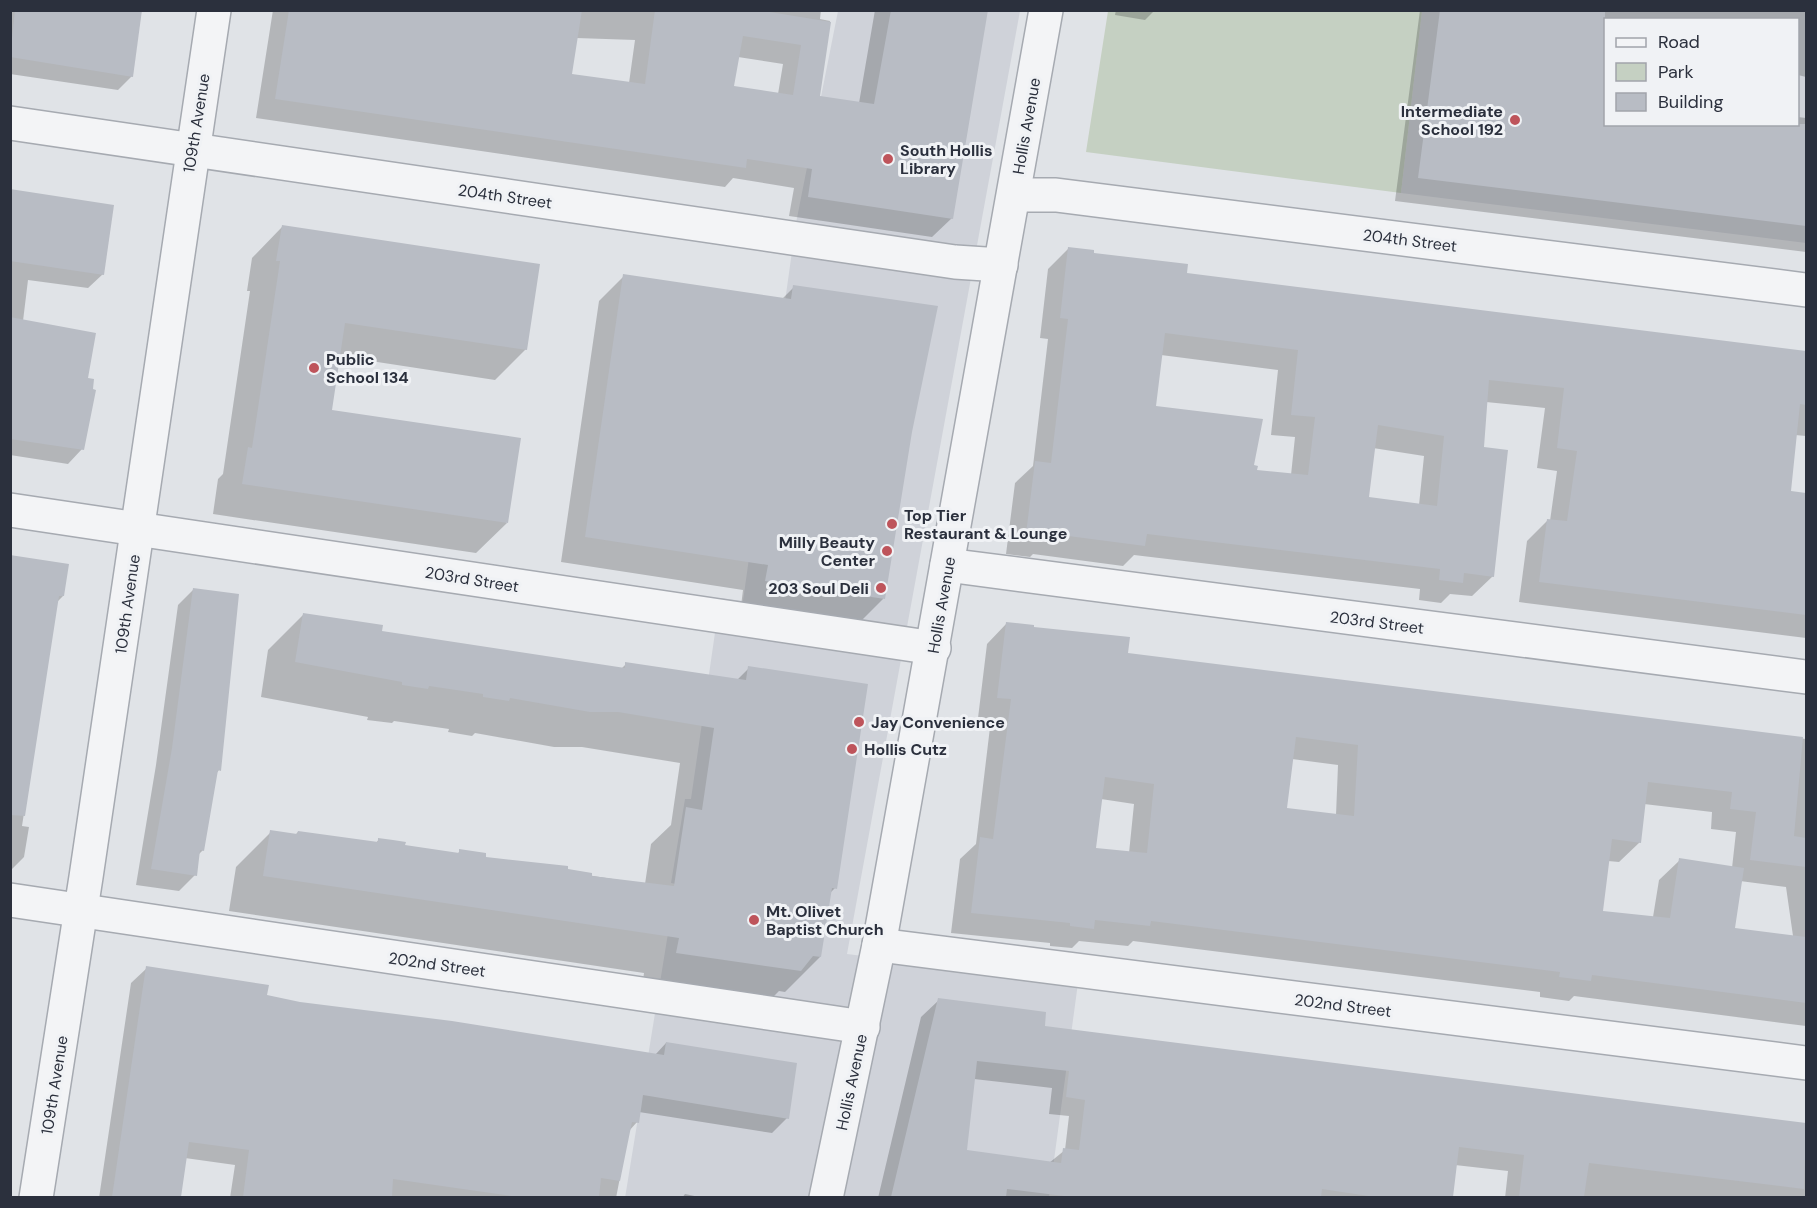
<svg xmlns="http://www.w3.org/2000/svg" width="1817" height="1208" font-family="'DM Sans',sans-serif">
	<rect width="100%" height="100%" fill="#e0e3e7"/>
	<g fill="#cfd2d9" fill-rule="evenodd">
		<path d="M838,11H1020L847,954L1078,983L1049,1197L625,1198L676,884L671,883L685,799H691L720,598L743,601L796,223Z"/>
		<path d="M1422,11H1806V243L1401,193ZM1606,20H1798V124H1606Z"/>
	</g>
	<path fill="#c5d0c2" d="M1108,11H1422L1401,193L1086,152Z"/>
	<g fill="#0003" fill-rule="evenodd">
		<path d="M10,10H141L132,76L118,90L10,74Z"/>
		<path d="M273,10H821L820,19L830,21L818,97L859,103L875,10H987L952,218L932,237L789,216L794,188L733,178L725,187L256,118ZM576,38L635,40L629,83L570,75ZM738,57L783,64L778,94L733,88Z"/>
		<path d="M1116,10H1155L1145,20L1115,15Z"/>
		<path d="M1420,10H1806V77L1798,75V20H1606V124H1798V117L1806,118V252L1395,201Z"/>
		<path d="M10,191L103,274L88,288L28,280L23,321L82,449L68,464L10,455Z"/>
		<path d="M282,227L526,349L495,380L338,356L330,412L507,523L476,553L213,514L218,479L223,474L250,291H247L252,258Z"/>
		<path d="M1069,248L1185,274L1806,353V436L1795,435L1789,492L1806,495V638L1519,602L1527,541L1548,520L1550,521L1557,471L1537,468L1545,408L1486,402L1483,448L1493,576L1472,596L1450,594L1441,603L1419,600L1420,589L1134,555L1123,566L1033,554L1030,557L1006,554L1015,483L1033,466L1048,339L1040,338L1048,269ZM1161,355L1278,370L1271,435L1295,437L1291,475L1255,471L1253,467L1154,408ZM1373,448L1424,456L1419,505L1367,498Z"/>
		<path d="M624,276L782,299L794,287L910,431L883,599L858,624L741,606L743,590L561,562L599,301Z"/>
		<path d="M10,557L63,596L56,603L40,709L22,826L29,827L24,857L11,870Z"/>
		<path d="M194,589L219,770L215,775L203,850L198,855L195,875L179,891L136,885L156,765L178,605Z"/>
		<path d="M303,615L381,632L621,669L626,664L737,680L749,668L835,888L829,894L820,957L785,992L779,991L764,1006L642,988L644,973L229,911L236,867L271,832L295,835L298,832L376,843L379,839L404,846L457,854L460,851L484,859L645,884L651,844L671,825L680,763L582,747H554L475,733L472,736L448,732L449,729L394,721L392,723L367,720L368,717L261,697L268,650Z"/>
		<path d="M1007,623L1126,655L1806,739V1026L1574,996L1569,1001L1540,997V992L1133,941L1128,946L1079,941L1072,948L1050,946V943L951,933L960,859L976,844L991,719L978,718L987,644ZM1292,759L1338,765L1336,815L1285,809ZM1101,799L1134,804L1129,853L1095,849ZM1644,804L1712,812L1711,829L1736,832L1732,868L1680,860L1659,880L1653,917L1601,912L1608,861L1619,862L1640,842ZM1740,881L1786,887L1793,936L1734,930Z"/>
		<path d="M147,968L299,1003L655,1055L666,1043L787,1118L772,1133L639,1112L637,1122L629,1131L616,1198H230L235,1165L185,1158L180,1198H99L131,983Z"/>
		<path d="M939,1000L1043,1028L1806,1125V1198H1505L1508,1171L1455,1165L1451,1198H878L921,1017ZM974,1079L1052,1088L1049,1114L1069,1116L1065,1150L1049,1163L965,1151Z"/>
		<path d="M685,1194L704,1198H682Z"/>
	</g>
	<g fill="#b8bcc4" fill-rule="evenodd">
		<path d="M15,10H142L133,77L10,57Z"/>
		<path d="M289,10H582L572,74L645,84L655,10H757L831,22L820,96L874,104L891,10H988L953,219L808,197L812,169L747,159L746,168L275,99ZM743,36L801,45L793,95L734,86Z"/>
		<path d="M1440,10H1605V124H1806V226L1418,178Z"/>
		<path d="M10,189L114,205L104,275L10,261Z"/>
		<path d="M282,225L540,264L527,350L345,323L332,410L521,438L508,523L242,484L248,447L252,448L280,261H276Z"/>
		<path d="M1068,247L1094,250V253L1188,264L1187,273L1806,351V405L1800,404L1791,491L1806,493V615L1539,582L1547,519L1567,521L1577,451L1557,448L1564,388L1489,380L1484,447L1508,450L1494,577L1464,573L1463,583L1439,580L1440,569L1147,534L1145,546L1053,534L1052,537L1026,534L1035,461L1051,463L1068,319L1060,318ZM1165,333L1298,350L1291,415L1315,417L1308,475L1257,470L1258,466L1254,465L1263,419L1156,406ZM1378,425L1444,436L1437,506L1369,497Z"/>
		<path d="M623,274L791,299L793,285L938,306L912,432L885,599L765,581L768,565L585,537Z"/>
		<path d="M10,317L96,333L88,378L94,379L93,389L96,390L84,450L10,439Z"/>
		<path d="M10,555L69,564L64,596H59L25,816L10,815Z"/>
		<path d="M193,588L239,594L221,771L218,770L204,851L200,850L197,876L151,869L172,748Z"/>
		<path d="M303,613L383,625L382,631L625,668V662L746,680L748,666L868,684L837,889L832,888L821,957L813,956L801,971L676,953L679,938L263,876L270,830L297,834L298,831L378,842V838L393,840L406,842L405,845L459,853V849L486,853V857L568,866V869L592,873V876L674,886L686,807L702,810L714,728L618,712H590L510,698L509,701L483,697V694L429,686L428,689L402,685V682L295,662Z"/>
		<path d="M1006,622L1034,625V627L1130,637L1128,653L1803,737L1794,836L1806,838V867L1750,860L1756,812L1730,809L1732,792L1648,782L1641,843L1612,839L1603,911L1670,918L1679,858L1744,868L1735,928L1806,937V1003L1592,975L1591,981L1559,977L1560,972L1151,921L1150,926L1095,920L1094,929L1070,926V923L971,913L980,837L993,839L1011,699L997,698ZM1296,737L1358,745L1354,816L1287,808ZM1105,777L1154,784L1147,853L1096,848Z"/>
		<path d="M146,966L269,985L267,995L300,1002L452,1021L664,1055L666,1042L797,1063L789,1119L643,1095L639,1123L632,1122L620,1181L601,1178L599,1197H518L393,1179L392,1197H243L249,1150L189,1142L181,1197H112Z"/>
		<path d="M938,998L1046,1012L1045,1026L1806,1123L1804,1189L1589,1163L1584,1197H1519L1524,1155L1459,1147L1453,1197H1375L1322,1189L1321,1197H1072L1007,1189L1006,1197H891ZM977,1061L1069,1071L1066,1097L1085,1100L1079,1150L1063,1148L1061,1163L967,1150Z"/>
	</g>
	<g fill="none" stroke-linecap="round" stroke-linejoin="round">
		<g stroke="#a6aab1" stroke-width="36">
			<g id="street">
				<path d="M10,123L955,262L1001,265"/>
				<path d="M1014,195H1056L1806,290"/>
				<path d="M10,510L934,648"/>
				<path d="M947,565L1806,677"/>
				<path d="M10,900L863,1027"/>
				<path d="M879,945L1806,1063"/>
				<path d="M36,1198L86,877L214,10"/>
				<path d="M826,1198L879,945L1046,10"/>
			</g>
		</g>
		<use href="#street" stroke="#f3f4f6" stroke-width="33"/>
	</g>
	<g fill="#be545b" stroke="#f0f2f5" stroke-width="2">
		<circle cx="1515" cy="120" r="6"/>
		<circle cx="888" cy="159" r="6"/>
		<circle cx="314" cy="368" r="6"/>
		<circle cx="892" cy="524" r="6"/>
		<circle cx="887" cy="551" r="6"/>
		<circle cx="881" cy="588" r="6"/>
		<circle cx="859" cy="722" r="6"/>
		<circle cx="852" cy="749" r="6"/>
		<circle cx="754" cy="920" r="6"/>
	</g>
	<g text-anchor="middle" stroke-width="6" stroke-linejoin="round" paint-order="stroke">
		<g font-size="16" font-weight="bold" fill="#2b303d" stroke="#f0f2f5" text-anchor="start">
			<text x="1503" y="117" text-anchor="end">Intermediate<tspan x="1503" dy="18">School 192</tspan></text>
			<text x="900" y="156">South Hollis<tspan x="900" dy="18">Library</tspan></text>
			<text x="326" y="365">Public<tspan x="326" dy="18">School 134</tspan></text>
			<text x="904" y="521">Top Tier<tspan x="904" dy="18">Restaurant &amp; Lounge</tspan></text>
			<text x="875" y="548" text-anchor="end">Milly Beauty<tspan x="875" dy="18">Center</tspan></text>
			<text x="869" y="594" text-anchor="end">203 Soul Deli</text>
			<text x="871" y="728">Jay Convenience</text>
			<text x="864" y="755">Hollis Cutz</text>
			<text x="766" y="917">Mt. Olivet<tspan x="766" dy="18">Baptist Church</tspan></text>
		</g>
		<g font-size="16" fill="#2b303d" stroke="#f0f2f5">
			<text transform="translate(196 123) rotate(-81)" y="6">109th Avenue</text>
			<text transform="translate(1026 126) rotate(-80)" y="6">Hollis Avenue</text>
			<text transform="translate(505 196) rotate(8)" y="6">204th Street</text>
			<text transform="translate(1410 240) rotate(7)" y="6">204th Street</text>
			<text transform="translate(472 579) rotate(9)" y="6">203rd Street</text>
			<text transform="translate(127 604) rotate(-82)" y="6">109th Avenue</text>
			<text transform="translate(941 605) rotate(-80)" y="6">Hollis Avenue</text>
			<text transform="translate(1377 622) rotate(7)" y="6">203rd Street</text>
			<text transform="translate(437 964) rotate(8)" y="6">202nd Street</text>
			<text transform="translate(1343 1005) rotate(7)" y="6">202nd Street</text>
			<text transform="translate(851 1082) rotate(-78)" y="6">Hollis Avenue</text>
			<text transform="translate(54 1085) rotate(-81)" y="6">109th Avenue</text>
		</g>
	</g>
	<rect width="1817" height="1208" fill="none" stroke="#2b303d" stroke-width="24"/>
	<rect x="1604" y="18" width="195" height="108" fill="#f0f2f5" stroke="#a1a4ab" stroke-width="1.5"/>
	<rect x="1616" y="38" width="30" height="9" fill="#f3f4f6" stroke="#a1a4ab" stroke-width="1.5"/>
	<text x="1658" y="48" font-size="18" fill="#2b303d">Road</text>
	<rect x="1616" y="63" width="30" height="18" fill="#c5d0c2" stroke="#a1a4ab" stroke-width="1.5"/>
	<text x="1658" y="78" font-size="18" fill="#2b303d">Park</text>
	<rect x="1616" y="93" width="30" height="18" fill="#b8bcc4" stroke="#a1a4ab" stroke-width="1.5"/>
	<text x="1658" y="108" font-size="18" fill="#2b303d">Building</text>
</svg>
